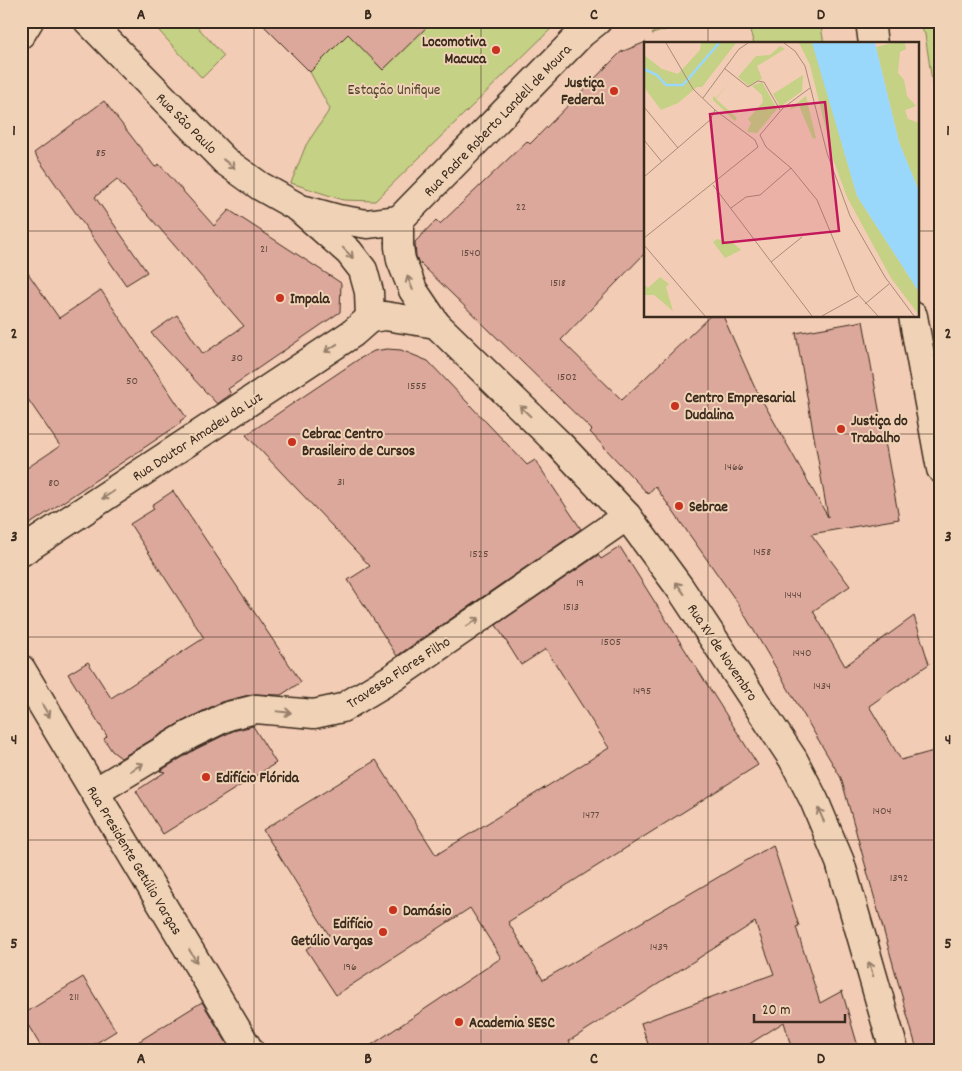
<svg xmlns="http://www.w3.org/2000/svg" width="962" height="1071" font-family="Dekko,sans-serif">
	<rect width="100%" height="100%" fill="#f2ccb4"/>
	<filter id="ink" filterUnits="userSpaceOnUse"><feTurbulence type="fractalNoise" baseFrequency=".02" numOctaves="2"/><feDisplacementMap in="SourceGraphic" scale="10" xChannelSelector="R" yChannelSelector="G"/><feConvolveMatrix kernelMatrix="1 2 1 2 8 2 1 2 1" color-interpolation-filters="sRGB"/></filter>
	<g filter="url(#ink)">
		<g fill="#c5d184" stroke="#807e51">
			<path d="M150,21H192L224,56L202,78Z"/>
			<path d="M361,21H559L375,201L343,200L291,183L306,145L330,109L310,72Z"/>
			<path d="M664,21H694L652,34Z"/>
			<path d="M747,21H820L824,44H754Z"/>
			<path d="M916,21H941V142L925,34Z"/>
		</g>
		<g fill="#dca89c" stroke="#3b2a1e">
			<path d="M259,21H433L383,70L348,34L310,72Z"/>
			<path d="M646,42V252L561,340L622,400L710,316H723L754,386L828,517L796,333L863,321L899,519L811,534L850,586L813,611L845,666L914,616L929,664L869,706L901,760L941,749V1050H917L841,778L737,602L655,486L648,494L590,432L592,430L418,261L416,256L415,242L436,220L440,224L527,141L530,144L621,52Z"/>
			<path d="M104,101L155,167L159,164L214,226L229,210L341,283L340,312L228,389L231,394L217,404L151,333L177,315L203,354L244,326L117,179L95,197L147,272L126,285L34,153Z"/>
			<path d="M21,263L59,318L101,290L186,417L180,421L181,423L21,530V472L60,446L21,389Z"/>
			<path d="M387,349L401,350L428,361L527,465L535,460L581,529L397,656L348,580L370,566L246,435L359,359L374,351Z"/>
			<path d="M173,491L301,682L281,695L253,694L221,702L181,722L121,758L112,751L104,739L107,736L68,674L88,662L111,698L204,638L130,524L154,509L152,505Z"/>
			<path d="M620,547L758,765L508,922L543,980L773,845L799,926L796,927L820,1003L842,991L859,1050H792L784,1022L740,1050H650L641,1023L774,974L755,922L569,1041L574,1050H364L501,958L470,908L336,995L306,949L329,935L263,830L376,760L436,855L609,748L546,649L521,665L496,625L598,555L601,559Z"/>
			<path d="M253,726L276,763L163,834L136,791L165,772L160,771L196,749L233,731Z"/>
			<path d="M83,977L116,1031L85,1050H43L22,1015Z"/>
			<path d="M202,1002L231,1050H125Z"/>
		</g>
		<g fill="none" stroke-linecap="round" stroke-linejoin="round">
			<g stroke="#3b2a1e" stroke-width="31">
				<g id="minor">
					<path d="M88,21L225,161L260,186L299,208L349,252L363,270L369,292L370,318"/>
					<path d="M305,210L338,219L367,224L399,220"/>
					<path d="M399,220V247L401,260L413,290L436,324L560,445L627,516L680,588L793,759L814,800L840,862L894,1050"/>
					<path d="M399,220L582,33L597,21"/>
					<path d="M370,318L385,316L436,324"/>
					<path d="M21,552L353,333L370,318"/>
					<path d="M21,669L249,1050"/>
					<path d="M95,792L189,735L228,716L256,709L314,714L342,708L394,677L627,516"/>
				</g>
			</g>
			<g stroke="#3b2a1e" stroke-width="31">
				<g id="major">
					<path d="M870,21L873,44"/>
					<path d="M21,34L29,21"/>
					<path d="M913,316L941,469"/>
				</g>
			</g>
			<use href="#minor" stroke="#f0d3b6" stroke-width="28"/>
			<use href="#major" stroke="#f0d3b6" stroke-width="28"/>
		</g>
		<defs><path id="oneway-shaft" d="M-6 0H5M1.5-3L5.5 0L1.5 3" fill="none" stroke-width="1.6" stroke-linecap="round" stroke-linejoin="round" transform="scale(1.25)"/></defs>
		<g stroke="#967e6a">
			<use href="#oneway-shaft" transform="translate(229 164) rotate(38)"/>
			<use href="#oneway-shaft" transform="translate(348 253) rotate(46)"/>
			<use href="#oneway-shaft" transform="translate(410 283) rotate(-112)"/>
			<use href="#oneway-shaft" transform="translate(331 348) rotate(147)"/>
			<use href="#oneway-shaft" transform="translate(525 411) rotate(-136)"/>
			<use href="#oneway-shaft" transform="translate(108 495) rotate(146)"/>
			<use href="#oneway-shaft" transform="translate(680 588) rotate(-126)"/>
			<use href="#oneway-shaft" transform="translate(473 622) rotate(-35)"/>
			<use href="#oneway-shaft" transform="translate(46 711) rotate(59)"/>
			<use href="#oneway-shaft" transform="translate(284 712) rotate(6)"/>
			<use href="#oneway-shaft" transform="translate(137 767) rotate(-31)"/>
			<use href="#oneway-shaft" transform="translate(821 815) rotate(-114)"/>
			<use href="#oneway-shaft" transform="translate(193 956) rotate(59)"/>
			<use href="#oneway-shaft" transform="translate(871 969) rotate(-107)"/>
		</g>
	</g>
	<path fill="none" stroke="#3b2a1e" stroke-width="1" stroke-opacity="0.55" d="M254,21V1050M481,21V1050M708,21V44M21,231H646M918,231H941M708,316V1050M21,434H941M21,637H941M21,840H941"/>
	<g fill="#c8321e" stroke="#f0d3b6" stroke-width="2">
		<circle cx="496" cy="50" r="5"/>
		<circle cx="614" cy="91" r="5"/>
		<circle cx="280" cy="298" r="5"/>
		<circle cx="675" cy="406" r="5"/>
		<circle cx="841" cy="429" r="5"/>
		<circle cx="292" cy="442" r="5"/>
		<circle cx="679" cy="506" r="5"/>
		<circle cx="206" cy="777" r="5"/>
		<circle cx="393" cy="910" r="5"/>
		<circle cx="383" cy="932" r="5"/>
		<circle cx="459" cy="1022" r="5"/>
	</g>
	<g text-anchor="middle" stroke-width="4" stroke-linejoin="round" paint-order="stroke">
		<g font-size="12" fill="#634a3e">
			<text x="101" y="156">85</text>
			<text x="521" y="210">22</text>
			<text x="264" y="252">21</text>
			<text x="471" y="256">1540</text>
			<text x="558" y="286">1518</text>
			<text x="237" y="361">30</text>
			<text x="567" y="380">1502</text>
			<text x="132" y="384">50</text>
			<text x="417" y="389">1555</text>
			<text x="734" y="470">1466</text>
			<text x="341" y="485">31</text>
			<text x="54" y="486">80</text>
			<text x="762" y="555">1458</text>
			<text x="479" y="557">1525</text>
			<text x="580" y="586">19</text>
			<text x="793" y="598">1444</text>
			<text x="571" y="610">1513</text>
			<text x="611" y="645">1505</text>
			<text x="802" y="656">1440</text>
			<text x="822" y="689">1434</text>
			<text x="642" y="694">1495</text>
			<text x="882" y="814">1404</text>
			<text x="591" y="818">1477</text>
			<text x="899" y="881">1392</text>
			<text x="659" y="950">1439</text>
			<text x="350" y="970">196</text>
			<text x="74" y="1000">211</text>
		</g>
		<g font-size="15" font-weight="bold" fill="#3b2a1e" stroke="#f0d3b6" text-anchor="start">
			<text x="486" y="46" text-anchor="end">Locomotiva<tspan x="486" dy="17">Macuca</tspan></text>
			<text x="604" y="87" text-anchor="end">Justiça<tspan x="604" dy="17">Federal</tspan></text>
			<text x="290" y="303">Impala</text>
			<text x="685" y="402">Centro Empresarial<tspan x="685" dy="17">Dudalina</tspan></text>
			<text x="851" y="425">Justiça do<tspan x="851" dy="17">Trabalho</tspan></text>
			<text x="302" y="438">Cebrac Centro<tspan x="302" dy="17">Brasileiro de Cursos</tspan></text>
			<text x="689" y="511">Sebrae</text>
			<text x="216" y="782">Edifício Flórida</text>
			<text x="403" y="915">Damásio</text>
			<text x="373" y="928" text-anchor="end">Edifício<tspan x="373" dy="17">Getúlio Vargas</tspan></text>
			<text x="469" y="1027">Academia SESC</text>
		</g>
		<g font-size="15" fill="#50432d" stroke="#f0d3b6">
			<text x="394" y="94">Estação Unifique</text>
		</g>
		<g font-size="15" fill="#3b2a1e" stroke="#f0d3b6">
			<text transform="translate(497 120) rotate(-46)" y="5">Rua Padre Roberto Landell de Moura</text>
			<text transform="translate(187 123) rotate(45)" y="5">Rua São Paulo</text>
			<text transform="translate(197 436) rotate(-33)" y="5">Rua Doutor Amadeu da Luz</text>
			<text transform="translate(723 652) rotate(56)" y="5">Rua XV de Novembro</text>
			<text transform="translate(398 672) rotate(-33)" y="5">Travessa Flores Filho</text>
			<text transform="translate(135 860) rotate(59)" y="5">Rua Presidente Getúlio Vargas</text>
		</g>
	</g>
	<g transform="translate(644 42)">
		<rect width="275" height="275" fill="#f2ccb4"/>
		<path d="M57,1H92L58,45H53L34,61L17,68L0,45V13L18,27L34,32L56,8ZM155,1H168L170,5L213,154L275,250V273L247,236L203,155L190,120L166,23ZM248,1H261L262,7L256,10L254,31L260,38L263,54L272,64L261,68L264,77L275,81V149L255,100L232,5ZM136,4L141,7L113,24L118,37L105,44L94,35L112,14L126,13ZM159,33L158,49L136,65L129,52ZM118,40L133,67L113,91L103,90L107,81L104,77L119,60L118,53L108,44ZM84,41L72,57L93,76L91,79L69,58V54L72,56ZM162,54L172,96L169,97L155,64L144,68ZM73,197L89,201L97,208L81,216L69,200ZM16,235L25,242L22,245L29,269L10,253H0V242L4,246Z" fill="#c5d184"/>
		<path d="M168,1H231L255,100L275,149V250L213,154Z" fill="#9ad8fb"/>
		<path fill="none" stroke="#9ad8fb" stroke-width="2.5" d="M0,27L13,33L22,43H39L75,1"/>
		<path fill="none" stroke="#a98b78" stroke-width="1" d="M140,1L151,9L161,24L183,111L206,174L241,235L270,274M80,26L104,45L114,39L120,40L136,68M59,56L95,7L104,1M0,65L34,106M71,68L111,98L114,105M116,93L122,105L147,126L173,158L211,249L234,274M116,93L139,66L166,46M0,98L18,120M0,135L66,78L71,68L49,47L22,1M69,143L168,274M87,166L102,155L116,153L147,126M0,196L114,105M0,203L61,274M127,220L158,195M221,262L245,242M178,274L214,254"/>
		<path fill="#c2185b" fill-opacity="0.15" stroke="#c2185b" stroke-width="2.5" d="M181,60L195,189L79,201L66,72Z"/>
		<rect width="275" height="275" fill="none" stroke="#3b2a1e" stroke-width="2.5"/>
	</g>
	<rect width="962" height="1071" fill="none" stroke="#f0d3b6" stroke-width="55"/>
	<path d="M754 1014v8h91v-8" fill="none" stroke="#3b2a1e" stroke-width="2.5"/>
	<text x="762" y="1014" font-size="15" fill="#3b2a1e" stroke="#f0d3b6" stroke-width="4" paint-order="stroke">20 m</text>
	<rect x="28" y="28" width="906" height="1016" fill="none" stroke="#3b2a1e" stroke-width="2"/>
	<g font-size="16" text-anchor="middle" font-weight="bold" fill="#3b2a1e">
		<text x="141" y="19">A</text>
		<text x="368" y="19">B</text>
		<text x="594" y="19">C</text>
		<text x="821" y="19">D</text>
		<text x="14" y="135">1</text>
		<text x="948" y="135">1</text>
		<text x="14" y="338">2</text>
		<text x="948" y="338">2</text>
		<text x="14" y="541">3</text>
		<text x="948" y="541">3</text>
		<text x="14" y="744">4</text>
		<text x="948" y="744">4</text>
		<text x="14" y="948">5</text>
		<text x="948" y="948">5</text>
		<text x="141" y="1063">A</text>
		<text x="368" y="1063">B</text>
		<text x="594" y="1063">C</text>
		<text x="821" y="1063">D</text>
	</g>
</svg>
